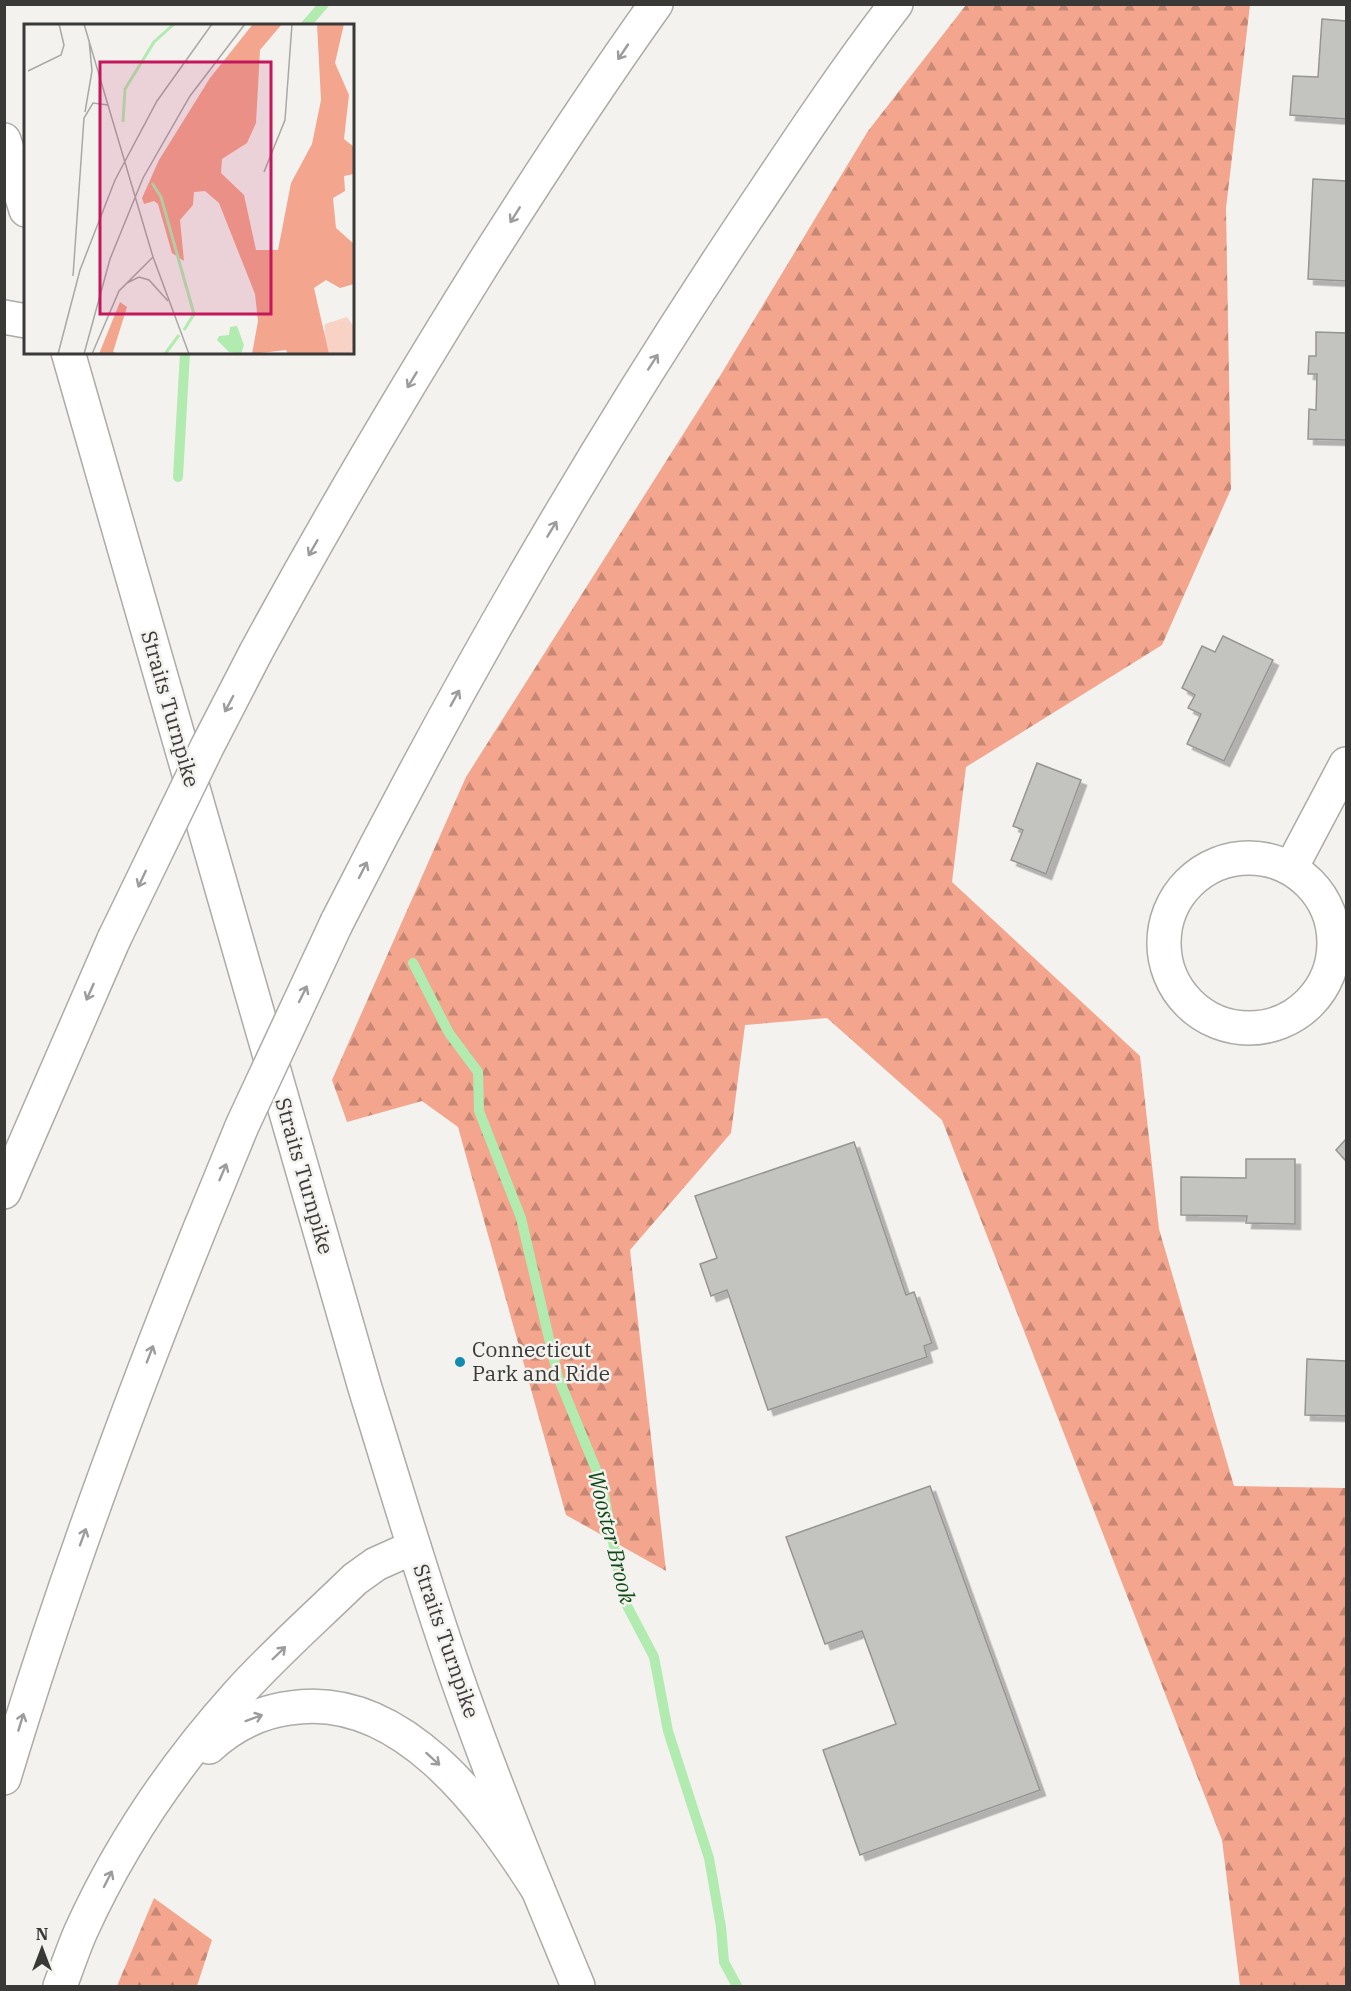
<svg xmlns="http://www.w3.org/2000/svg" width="1351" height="1991" font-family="'IBM Plex Serif',serif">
	<defs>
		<pattern id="forest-firs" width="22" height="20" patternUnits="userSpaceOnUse" patternTransform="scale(1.5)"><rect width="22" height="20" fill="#f3a58d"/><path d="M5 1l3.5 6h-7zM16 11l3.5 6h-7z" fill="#c68774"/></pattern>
		<filter id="shadow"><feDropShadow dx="5.5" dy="5.5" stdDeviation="0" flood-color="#0004"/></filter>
	</defs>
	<rect width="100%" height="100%" fill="#f3f2ef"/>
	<g fill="url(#forest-firs)">
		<path d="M966,5H1250L1226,208L1231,489L1162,645L966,767L952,882L1140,1056L1159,1229L1234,1486L1346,1488V1986H1240L1222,1840L942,1120L827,1018L745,1025L731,1133L630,1250L666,1571L566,1515L458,1127L422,1101L347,1122L332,1080L466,777L720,376L868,131Z"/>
		<path d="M154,1898L212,1940L197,1986H117Z"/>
	</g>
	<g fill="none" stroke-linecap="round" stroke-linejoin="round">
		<g stroke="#b1ebb0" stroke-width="10">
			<path d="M305,26L324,4"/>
			<path d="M178,477L185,352"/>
			<path d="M413,963L449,1033L478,1072L479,1111L521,1218L558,1377L602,1484L624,1600L654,1657L668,1731L709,1858L721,1927L724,1962L737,1986"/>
		</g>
	</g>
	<g fill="#c3c3c0" stroke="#959693" stroke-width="1.5" filter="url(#shadow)">
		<path d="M1322,19L1346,21V119L1290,115L1293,76L1318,77Z"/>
		<path d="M1313,179L1346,181V281L1308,279Z"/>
		<path d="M1316,332L1346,333V440L1308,439L1309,409L1316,410L1317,374H1308L1309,356H1316Z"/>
		<path d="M1223,636L1273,660L1224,761L1187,744L1201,714L1188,708L1195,695L1182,688L1202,646L1215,652Z"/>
		<path d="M1037,763L1081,780L1046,874L1011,860L1023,830L1013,826Z"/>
		<path d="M1346,1139V1161L1336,1150Z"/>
		<path d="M854,1142L906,1295L914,1292L932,1343L924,1346L927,1357L768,1410L727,1290L711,1296L700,1264L717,1258L695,1196Z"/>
		<path d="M1246,1159H1295V1224L1246,1223L1247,1216L1181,1215V1177L1246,1178Z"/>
		<path d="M1307,1359L1346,1361V1416L1305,1415Z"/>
		<path d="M930,1486L1040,1790L860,1855L823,1750L896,1724L862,1631L825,1644L786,1537Z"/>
	</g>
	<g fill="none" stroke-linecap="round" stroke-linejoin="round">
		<g stroke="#acaba8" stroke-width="36">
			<g id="street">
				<circle cx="1249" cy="943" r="85"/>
				<path d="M1291,868L1346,764"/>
			</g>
		</g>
		<g stroke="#acaba8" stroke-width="36">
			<g id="primary">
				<path d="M4,140L26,210"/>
				<path d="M68,352L365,1388C397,1491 427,1594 463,1695C498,1794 538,1890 578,1986"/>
			</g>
		</g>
		<g stroke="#acaba8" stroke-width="36">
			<g id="highway">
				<path d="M4,317L26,321"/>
				<path d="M256,652C328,519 405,389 485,261C540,174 596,88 656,4"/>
				<path d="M337,922C459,681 594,447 744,222C793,149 842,74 896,4"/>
				<path d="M4,1192L114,939"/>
				<path d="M209,1747C232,1726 259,1712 290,1708C401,1690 485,1807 537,1888"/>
				<path d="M4,1778C60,1591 128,1407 201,1226"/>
				<path d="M60,1986C67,1968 73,1949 81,1931C120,1845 175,1764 238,1694C275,1653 316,1617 355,1579L376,1564L414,1547"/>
			</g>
		</g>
		<use href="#street" stroke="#fff" stroke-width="33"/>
		<use href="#primary" stroke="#fff" stroke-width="33"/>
		<use href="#highway" stroke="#fff" stroke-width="33"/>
		<g stroke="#acaba8" stroke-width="36" stroke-linecap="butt">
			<g id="highway-bridge">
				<path d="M114,939L207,747L256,652"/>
				<path d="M201,1226L242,1126L337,922"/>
			</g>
		</g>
		<use href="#highway-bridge" stroke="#fff" stroke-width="33"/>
	</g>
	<defs><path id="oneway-shaft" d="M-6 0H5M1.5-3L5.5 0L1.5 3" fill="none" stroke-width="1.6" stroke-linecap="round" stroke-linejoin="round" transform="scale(1.5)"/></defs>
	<g stroke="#9c9c9c">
		<use href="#oneway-shaft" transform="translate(623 52) rotate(124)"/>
		<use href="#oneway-shaft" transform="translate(515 215) rotate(122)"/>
		<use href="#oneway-shaft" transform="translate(653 362) rotate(-57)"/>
		<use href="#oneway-shaft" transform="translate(412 380) rotate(121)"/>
		<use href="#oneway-shaft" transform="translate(552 529) rotate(-59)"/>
		<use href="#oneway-shaft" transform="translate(313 548) rotate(120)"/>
		<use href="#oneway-shaft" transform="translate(455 698) rotate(-61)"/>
		<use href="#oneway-shaft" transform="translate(229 704) rotate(118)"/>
		<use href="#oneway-shaft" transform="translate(363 870) rotate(-63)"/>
		<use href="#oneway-shaft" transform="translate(142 879) rotate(115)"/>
		<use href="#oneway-shaft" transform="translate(90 992) rotate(114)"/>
		<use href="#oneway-shaft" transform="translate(303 994) rotate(-64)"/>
		<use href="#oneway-shaft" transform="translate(223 1172) rotate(-67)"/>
		<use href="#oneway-shaft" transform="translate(150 1354) rotate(-69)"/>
		<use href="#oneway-shaft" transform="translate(83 1537) rotate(-70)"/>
		<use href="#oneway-shaft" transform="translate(279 1653) rotate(-44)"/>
		<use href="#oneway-shaft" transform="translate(254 1718) rotate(-20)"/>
		<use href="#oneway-shaft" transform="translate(21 1722) rotate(-73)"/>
		<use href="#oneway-shaft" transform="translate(433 1759) rotate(42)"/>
		<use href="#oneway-shaft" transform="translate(108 1879) rotate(-63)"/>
	</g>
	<circle fill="#118cae" stroke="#f3f2ef" stroke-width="2" cx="460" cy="1362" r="6"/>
	<g text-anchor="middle" stroke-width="5" stroke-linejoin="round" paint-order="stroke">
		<g font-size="21" fill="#393938" stroke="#f3f2ef">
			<text transform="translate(170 709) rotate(74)" y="7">Straits Turnpike</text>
			<text transform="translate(304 1176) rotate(74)" y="7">Straits Turnpike</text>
			<text transform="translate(446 1641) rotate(71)" y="7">Straits Turnpike</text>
		</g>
		<g font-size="21" fill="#393938" stroke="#f3f2ef" text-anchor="start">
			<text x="472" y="1357">Connecticut<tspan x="472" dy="24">Park and Ride</tspan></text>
		</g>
		<g font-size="22" font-style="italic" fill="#0d4912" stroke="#f3f2ef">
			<text transform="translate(612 1537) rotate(76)" y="8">Wooster Brook</text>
		</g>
	</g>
	<g transform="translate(24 24)">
		<rect width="330" height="330" fill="#f3f2ef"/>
		<path d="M323,293L330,303V325L325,330H305L300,318L301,300Z" fill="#f9d2c6"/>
		<path d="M229,0H258L236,26L232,99L223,119L198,135L197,149L220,171L232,226H254L267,159L288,120L297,76L293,0H320L311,39L325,71L320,115L330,123V150L320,152L321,167L309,174L312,204L330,220V260L316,264L302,256L290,264L305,330H264L262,326L228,330L234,297L231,270L195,179L181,167L170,168L169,181L156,196L160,237L148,229L134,180L130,177L120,180L118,174L135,136L186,54ZM96,278L103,283L89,328L96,330H75Z" fill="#f3a58d"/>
		<path d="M213,302L220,321L217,330L205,328L193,316L195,312L205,311L206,303Z" fill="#b1ebb0"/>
		<path fill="none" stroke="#b1ebb0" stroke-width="3" d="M99,98L101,65L130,18L150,0M128,159L137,173L170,290L160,306M141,330L155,311"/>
		<path fill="none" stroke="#a9a8a6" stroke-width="1.5" d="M60,0L129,233L165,330M4,47L37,31L40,21L35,0M61,88L68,47L65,16M240,148L261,96L268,0M49,252L60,94L69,79L84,81M103,259L115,253L125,256L144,277M34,330L56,246L91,156L133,77L188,0M60,330L86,235L119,154L166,72L221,0M68,330L95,267L129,233"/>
		<path fill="#c2185b" fill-opacity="0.15" stroke="#c2185b" stroke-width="3" d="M76,38H247V290H76Z"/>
		<rect width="330" height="330" fill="none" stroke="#393938" stroke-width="3"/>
	</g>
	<rect width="1351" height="1991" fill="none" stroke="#393938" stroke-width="12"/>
	<g transform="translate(42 1949)" stroke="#f3f2ef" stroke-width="4.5" paint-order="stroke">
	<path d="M0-4.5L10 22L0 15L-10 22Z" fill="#393938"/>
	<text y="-9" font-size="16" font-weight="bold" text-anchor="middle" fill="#393938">N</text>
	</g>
</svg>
